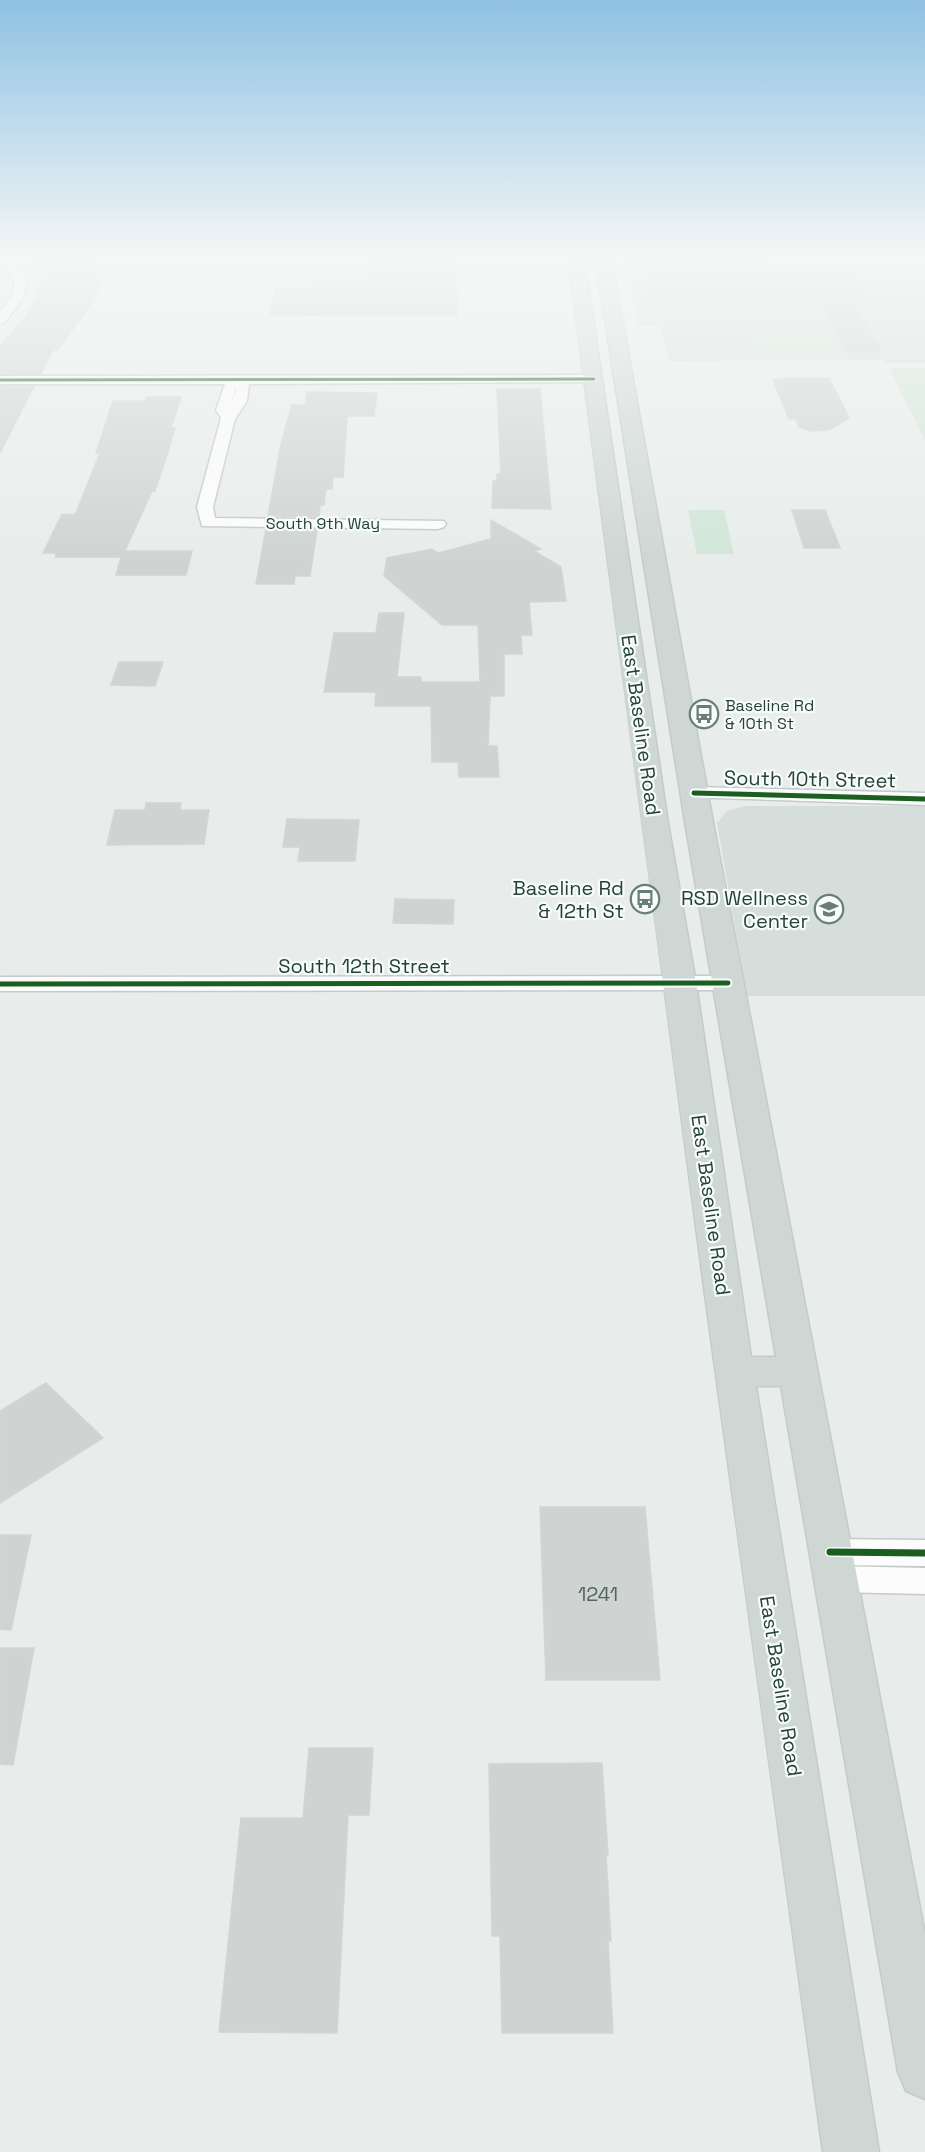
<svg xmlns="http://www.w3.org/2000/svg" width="925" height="2152" font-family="'Space Grotesk',sans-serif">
	<rect width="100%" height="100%" fill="#e8edeb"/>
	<g fill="#d6dedb">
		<path d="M621,258H762L765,264H925V363H887L884,360L669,361L660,326H639L625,265L622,264Z"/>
		<path d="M745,806H925V996H747L717,823L727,811Z"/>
	</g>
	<g fill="#d1e6d8">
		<path d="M891,270H919L925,283H889L884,273Z"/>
		<path d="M868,285H925V296H873Z"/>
		<path d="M746,328H826L838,350L775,352L753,348Z"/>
		<path d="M889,368H925V440Z"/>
		<path d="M688,510H724L734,554H697Z"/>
	</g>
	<g fill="#cfd4d2" stroke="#d1d6d4" stroke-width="1.5">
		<path d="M33,258H90L103,279L89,307L58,350H53L41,374H0V347L21,321H23L45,280Z"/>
		<path d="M370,258H456L457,316L270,315L275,289H313L314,281H367Z"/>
		<path d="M827,265L832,276H853L868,305H854L882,352H847L821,304H745L721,298L714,300L706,298L683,306L653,297L648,269L699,270L698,266Z"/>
		<path d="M787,378H829L849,418L829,430L811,431L799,427L796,419H789L773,380Z"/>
		<path d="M0,386H34L0,453Z"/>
		<path d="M497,389H540L551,509L492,508L493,481H497V474H501Z"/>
		<path d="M307,392L377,393L374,416H347L343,477H333L332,489H326L324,505H320L319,517L268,516L281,444L292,405H305Z"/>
		<path d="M147,397H181L171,428H175L168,452L155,491H152L125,551H192L186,575H116L121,557H56L55,553H43L62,514L75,515L100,453H96L113,401H145Z"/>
		<path d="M792,510H825L840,548H804Z"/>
		<path d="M491,520L541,549L534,551L561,567L566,601L529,602L532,635H521L522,654H504V696H490L488,746H497L499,777H459L458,762H432L431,706H375L376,692H324L334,633H376L379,613H404L397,677H421V682H480L478,625H442L384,576L387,558L432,549L438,553L491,539Z"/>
		<path d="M266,529L317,530L310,576H295L294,584H256Z"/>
		<path d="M119,662H163L155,686L111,685Z"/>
		<path d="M146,803H181L180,810H209L204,844L107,845L115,810H145Z"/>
		<path d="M287,819L359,820L355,861H298L300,847H283Z"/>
		<path d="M395,899L454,900L453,924L393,923Z"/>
		<path d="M46,1383L103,1438L0,1503V1411Z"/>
		<path d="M540,1507H645L660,1680H546Z"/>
		<path d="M0,1535H31L11,1630L0,1629Z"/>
		<path d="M0,1648H34L13,1765L0,1764Z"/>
		<path d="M309,1748H373L369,1815H348L337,2033L219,2032L241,1818H303Z"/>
		<path d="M602,1763L608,1855H606L611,1941H608L613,2033H502L500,1936H492L489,1764Z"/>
	</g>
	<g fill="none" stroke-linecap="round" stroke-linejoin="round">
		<g stroke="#c5cac8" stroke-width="3">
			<g id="minor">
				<path d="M0,258H10L27,282L23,299L4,323L0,324V312L11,298L15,282L0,262Z"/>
				<path d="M594,375L601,379L599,382L249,384L247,401L235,419L213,507L215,518L444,521L446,524L444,527L438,529L202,526L197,507L221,418L216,410L225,384H0V376ZM236,388L231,406L235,389Z"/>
				<path d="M694,787L925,793V805L687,797L684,793L687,789Z"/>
				<path d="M728,976L736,978L739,983L736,988L728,990L0,991V977Z"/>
				<path d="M830,1539L925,1540V1566L830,1565L819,1561L814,1552L819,1543Z"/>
				<path d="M834,1566L925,1568V1594L834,1592L823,1588L818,1579L823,1570Z"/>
			</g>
		</g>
		<g stroke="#c3cbc8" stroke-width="3">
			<path id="secondary" d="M579,271H606L614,276L606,281L573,279L571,276Z"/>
		</g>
		<g stroke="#c3ccc9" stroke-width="3">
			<path id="primary" d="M568,258H584L668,823L696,983L751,1357H776L685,822L595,258H611L713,822L925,1934V2099L906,2091L898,2072L781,1386H756L879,2152H823C735,1521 649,890 568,258Z"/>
		</g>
		<use href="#minor" fill="#fcfcfc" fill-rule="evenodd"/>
		<use href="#secondary" fill="#fcfcfc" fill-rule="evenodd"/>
		<use href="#primary" fill="#cfd7d5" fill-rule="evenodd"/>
		<g stroke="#f7fbf9" stroke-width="5">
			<path id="cycleway-far2" d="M0,380L594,379"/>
		</g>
		<g stroke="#f7fbf9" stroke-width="9">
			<g id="cycleway-far1">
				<path d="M694,793L925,799"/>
				<path d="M0,984L728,983"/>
			</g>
		</g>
		<g stroke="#f7fbf9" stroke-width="10">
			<path id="cycleway" d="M830,1552L925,1553"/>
		</g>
		<use href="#cycleway-far2" stroke="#1b5e20" stroke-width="3"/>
		<use href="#cycleway-far1" stroke="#1b5e20" stroke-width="5"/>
		<use href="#cycleway" stroke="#1b5e20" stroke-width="7"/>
	</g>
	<linearGradient id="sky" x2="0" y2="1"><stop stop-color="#8fc1e3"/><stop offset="0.46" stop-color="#f5f7f6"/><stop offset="1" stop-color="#f5f7f6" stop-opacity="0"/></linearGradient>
	<rect width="925" height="560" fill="url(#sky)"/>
	<defs>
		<g id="bus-ring" transform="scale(1.5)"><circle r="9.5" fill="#f7fbf9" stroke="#697e78" stroke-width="1.5"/><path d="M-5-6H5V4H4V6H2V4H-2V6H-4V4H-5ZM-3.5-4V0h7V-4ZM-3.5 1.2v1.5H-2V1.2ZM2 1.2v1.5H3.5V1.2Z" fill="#697e78"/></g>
		<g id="school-ring" transform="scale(1.5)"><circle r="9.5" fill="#f7fbf9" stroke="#697e78" stroke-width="1.5"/><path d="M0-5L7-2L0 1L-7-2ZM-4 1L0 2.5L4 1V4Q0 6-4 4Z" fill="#697e78"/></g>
	</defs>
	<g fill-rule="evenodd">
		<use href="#bus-ring" x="704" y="714"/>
		<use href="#bus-ring" x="645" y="899"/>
		<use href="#school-ring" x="829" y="909"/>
	</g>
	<g text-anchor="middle" stroke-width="4.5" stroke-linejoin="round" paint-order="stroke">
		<g font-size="16" fill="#24423a" stroke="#f7fbf9">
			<text x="323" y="529">South 9th Way</text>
		</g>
		<g font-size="16" fill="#24423a" stroke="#f7fbf9" text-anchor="start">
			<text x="725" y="711">Baseline Rd<tspan x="725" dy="18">&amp; 10th St</tspan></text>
		</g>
		<g font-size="20" fill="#24423a" stroke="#f7fbf9">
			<text transform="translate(641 725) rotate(82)" y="7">East Baseline Road</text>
			<text transform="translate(810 779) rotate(1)" y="7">South 10th Street</text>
			<text x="364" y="973">South 12th Street</text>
			<text transform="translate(711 1205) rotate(82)" y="7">East Baseline Road</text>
			<text transform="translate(781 1686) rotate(81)" y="7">East Baseline Road</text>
		</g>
		<g font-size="20" fill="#24423a" stroke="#f7fbf9" text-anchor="end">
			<text x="624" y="895">Baseline Rd<tspan x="624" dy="23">&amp; 12th St</tspan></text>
			<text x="808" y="905">RSD Wellness<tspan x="808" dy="23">Center</tspan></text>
		</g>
		<g font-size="20" fill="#506761">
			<text x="598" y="1601">1241</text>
		</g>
	</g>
</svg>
